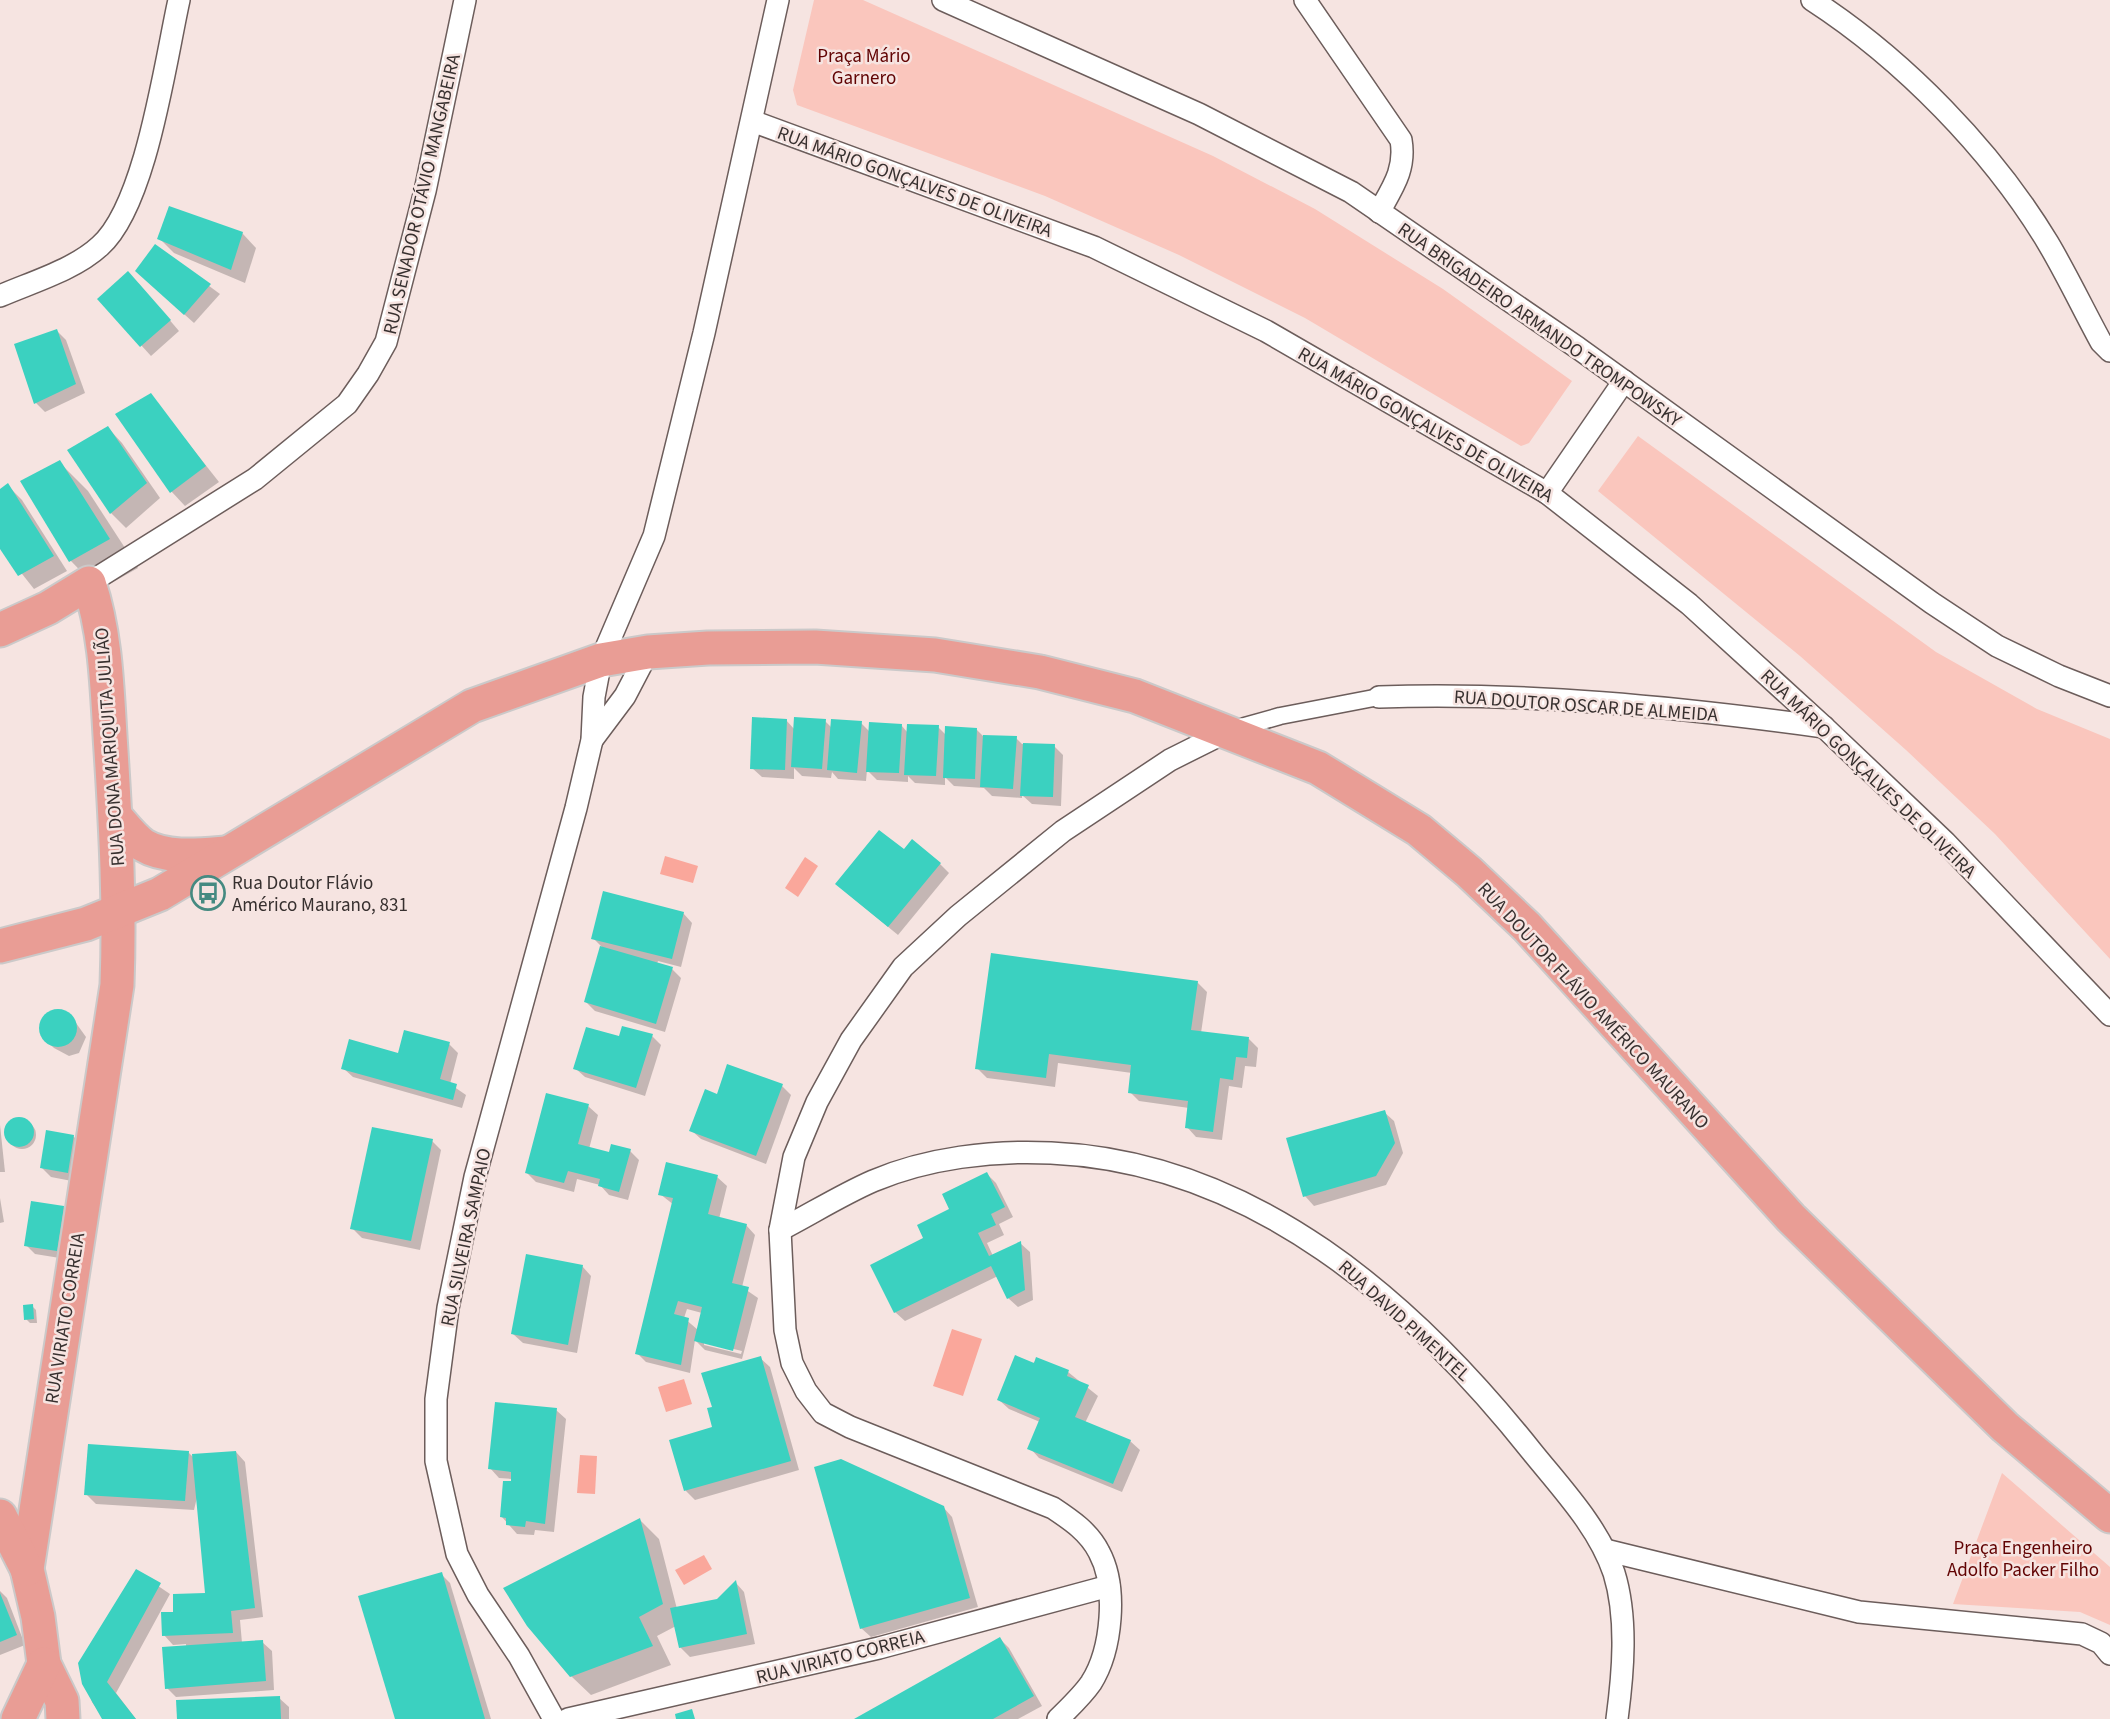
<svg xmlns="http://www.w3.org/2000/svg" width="2110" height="1719" font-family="'Source Sans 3',sans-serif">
	<rect width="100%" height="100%" fill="#f6e4e1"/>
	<g fill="#fac6bd">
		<path d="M814,0H863L1213,156L1315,209L1443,289L1572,381L1529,443L1521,446L1305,318L1179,255L1045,196L797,105L793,90Z"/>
		<path d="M1638,436L1936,652L2037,709L2110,739V959L1995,834L1906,750L1800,656L1598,491Z"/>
		<path d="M2002,1473L2110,1567V1625L2080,1612L1953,1604Z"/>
	</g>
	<g fill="#faa79b">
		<path d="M665,856L698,866L693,883L660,874Z"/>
		<path d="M805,857L818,866L798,897L785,888Z"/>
		<path d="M952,1329L982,1339L963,1396L933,1386Z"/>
		<path d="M684,1379L692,1404L666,1412L658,1387Z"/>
		<path d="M580,1455L597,1456L595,1494L577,1493Z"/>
		<path d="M704,1555L712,1569L684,1585L675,1570Z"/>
	</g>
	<g fill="#0003" fill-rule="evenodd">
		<path d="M242,233L256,248L245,283L174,253L159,238Z"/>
		<path d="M155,246L220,294L194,323L146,280Z"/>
		<path d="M138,283L179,331L151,356L100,300Z"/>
		<path d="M57,331L66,340L85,393L45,412L36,403Z"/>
		<path d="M151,396L219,482L185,506L171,491Z"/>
		<path d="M108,428L122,443L160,498L126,528L111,513L69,451Z"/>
		<path d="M59,462L88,491L138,568L99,590L71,561Z"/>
		<path d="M8,486L22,500L67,571L34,589L0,546V491Z"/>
		<path d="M786,720L795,730L825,721L832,728L861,723L870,732L901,725L908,733L938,727L946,735L977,730L983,736L1016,738L1022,744L1054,746L1063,755L1061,806L1032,804L1022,795V798L992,796L984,788L954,786L945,777V785L915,783L908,776V782L877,780L867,770L866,781L838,779L832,772L831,778L802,776L794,768V779L762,777L752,768Z"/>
		<path d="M904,852L940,864L949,873L898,935L847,893Z"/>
		<path d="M683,913L692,923L681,967L658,961L657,964L672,969L681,978L665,1032L595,1011L586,1002L602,947L593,938Z"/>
		<path d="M1197,982L1207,992L1201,1033L1249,1039L1258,1048L1256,1067L1245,1066L1242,1088L1229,1086L1222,1140L1196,1137L1187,1127L1189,1108L1139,1101L1130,1092L1132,1073L1058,1063L1055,1087L987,1078L977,1068Z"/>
		<path d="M60,1011L71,1016L86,1037L79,1053L69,1056L54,1048L44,1039L41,1028L49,1014Z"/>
		<path d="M652,1036L661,1045L645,1096L585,1077L575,1068Z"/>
		<path d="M449,1044L458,1053L450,1084L466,1095L462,1108L353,1077L343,1068Z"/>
		<path d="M782,1086L791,1095L766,1164L701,1139L691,1130L718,1097Z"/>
		<path d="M588,1106L598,1115L589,1149L610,1154L630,1151L639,1160L628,1200L609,1195L600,1185L577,1179L574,1192L536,1182L527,1173Z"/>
		<path d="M1384,1112L1394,1121L1403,1153L1386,1185L1314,1206L1305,1196Z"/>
		<circle cx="22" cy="1135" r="14"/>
		<path d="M0,1125L5,1172H0Z"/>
		<path d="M73,1136L83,1146L77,1182L51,1177L42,1168Z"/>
		<path d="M432,1141L441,1150L420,1250L362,1238L352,1228Z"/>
		<path d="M987,1174L996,1183L1013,1217L999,1224L1004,1235L987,1243L993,1256L1020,1243L1030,1252L1033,1300L1018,1307L1008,1298L998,1276L905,1321L895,1312L926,1239Z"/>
		<path d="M717,1177L727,1186L719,1219L746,1225L755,1235L742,1287L758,1298L742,1359L705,1350L695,1340L690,1373L646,1362L637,1353L674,1205L660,1194ZM687,1309L702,1313L698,1330L684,1318ZM704,1342L742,1351L741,1354L704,1345Z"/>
		<path d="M0,1198L4,1222L0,1223Z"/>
		<path d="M63,1207L72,1217L66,1259L35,1254L26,1245Z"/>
		<path d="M582,1266L591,1276L577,1353L523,1343L513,1334Z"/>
		<path d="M32,1306L36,1310L37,1323H30L26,1319Z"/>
		<path d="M760,1358L770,1367L799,1470L695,1500L686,1491L671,1441L714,1429V1408Z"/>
		<path d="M1037,1359L1068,1372L1098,1396L1085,1423L1130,1441L1140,1450L1122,1492L1039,1458L1030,1448L1040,1422L1009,1409L999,1400Z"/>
		<path d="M556,1410L566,1419L554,1532L535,1530L534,1535L517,1534L502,1517L512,1479L499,1478L490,1468Z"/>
		<path d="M188,1452L194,1458L236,1452L245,1462L263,1617L240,1620L242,1643L262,1642L272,1651L274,1690L176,1697L167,1688L186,1647V1644L173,1645L164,1635L175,1613L207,1594L198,1493L194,1510L96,1504L86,1494Z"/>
		<path d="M943,1507L952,1517L978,1607L871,1637L861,1628Z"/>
		<path d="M640,1520L659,1539L677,1609L717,1601L736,1583L744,1592L755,1644L690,1657L680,1647L676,1626L657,1636L671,1665L591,1695L571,1676Z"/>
		<path d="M136,1571L170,1594L116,1693L136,1719H104L92,1702L80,1663Z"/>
		<path d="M441,1574L450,1583L491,1719H397Z"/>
		<path d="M0,1591L7,1598L25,1645L0,1655Z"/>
		<path d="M1000,1639L1009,1648L1042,1706L1018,1719H857Z"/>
		<path d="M279,1698L289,1707V1719H178Z"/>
	</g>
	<g fill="#3bd1c0">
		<path d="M169,206L243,232L231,270L157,239Z"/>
		<path d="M155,244L211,284L184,315L135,271Z"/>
		<path d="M128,271L171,320L140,347L97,299Z"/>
		<path d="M57,329L76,384L34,404L14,344Z"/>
		<path d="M151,393L206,466L170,493L115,414Z"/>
		<path d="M108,426L147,483L110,514L67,450Z"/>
		<path d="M60,460L110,539L69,562L20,481Z"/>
		<path d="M8,483L54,556L18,576L0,549V489Z"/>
		<path d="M752,717L787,719L785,770L750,769Z"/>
		<path d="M794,717L826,719L822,769L791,767Z"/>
		<path d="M831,719L862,721L857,773L827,770Z"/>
		<path d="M869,722L902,724L899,773L866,772Z"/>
		<path d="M907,724L939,725L936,776L904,775Z"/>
		<path d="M945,726L977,728L975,779L943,778Z"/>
		<path d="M983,735L1017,736L1013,789L980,787Z"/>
		<path d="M1023,743L1055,744L1053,797L1020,796Z"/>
		<path d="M879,830L904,849L912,839L941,863L888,927L835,884Z"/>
		<path d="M603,891L684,912L672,959L591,939Z"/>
		<path d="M600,946L673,967L656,1024L584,1002Z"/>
		<path d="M991,953L1198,981L1191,1030L1249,1037L1247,1058L1236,1057L1233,1080L1220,1078L1213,1132L1185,1128L1188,1101L1128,1093L1131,1065L1049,1054L1046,1078L975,1069Z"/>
		<circle cx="58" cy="1028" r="19"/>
		<path d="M622,1026L653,1034L636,1088L573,1069L586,1027L619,1036Z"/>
		<path d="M404,1030L450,1042L440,1079L457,1084L453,1100L341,1069L349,1039L398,1053Z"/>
		<path d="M727,1064L783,1084L756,1156L689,1131L705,1089L717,1094Z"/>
		<path d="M546,1093L589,1104L578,1144L609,1152L611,1144L631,1149L619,1192L598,1186L600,1179L568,1171L564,1183L525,1173Z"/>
		<path d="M1385,1110L1395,1143L1376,1176L1303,1197L1286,1138Z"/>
		<circle cx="19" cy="1132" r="15"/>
		<path d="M372,1127L433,1139L411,1241L350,1229Z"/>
		<path d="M46,1130L74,1135L68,1173L40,1168Z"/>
		<path d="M666,1162L718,1175L708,1214L747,1224L732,1283L749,1287L733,1351L694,1341L702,1307L678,1301L674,1314L689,1318L681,1365L635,1354L673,1198L658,1195Z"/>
		<path d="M987,1172L1005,1207L991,1214L996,1225L978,1233L989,1256L1021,1241L1025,1290L1007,1299L991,1266L894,1313L870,1265L923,1238L917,1225L949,1209L942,1194Z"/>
		<path d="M31,1201L64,1206L57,1251L24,1246Z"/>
		<path d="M526,1254L583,1265L568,1345L511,1334Z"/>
		<path d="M33,1304L34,1319L24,1320L23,1305Z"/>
		<path d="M1015,1355L1034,1363L1036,1357L1069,1370L1067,1376L1089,1385L1075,1417L1131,1440L1113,1484L1027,1449L1040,1418L997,1400Z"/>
		<path d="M761,1356L791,1461L684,1491L669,1440L712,1427L707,1408L712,1407L701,1373Z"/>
		<path d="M495,1402L557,1408L545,1524L526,1521L525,1527L506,1525V1518L500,1517L503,1481H511V1472L488,1469Z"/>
		<path d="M88,1444L189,1451L185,1501L84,1495Z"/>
		<path d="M236,1451L255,1608L231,1611L233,1633L162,1636L161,1612H173V1594L205,1593L192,1454Z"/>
		<path d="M841,1459L944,1506L970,1598L860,1629L814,1467Z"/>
		<path d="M640,1518L663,1604L639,1617L653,1646L570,1677L527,1626L503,1588Z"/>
		<path d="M136,1569L161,1583L107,1682L136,1719H102L82,1684L78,1663Z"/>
		<path d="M442,1572L485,1719H395L358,1596Z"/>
		<path d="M736,1580L747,1634L679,1648L670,1608L717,1599Z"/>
		<path d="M0,1593L17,1635L0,1642Z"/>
		<path d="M1000,1637L1034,1696L993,1719H854Z"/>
		<path d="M263,1640L266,1681L165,1689L162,1647Z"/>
		<path d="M280,1696L281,1719H177L176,1700Z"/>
		<path d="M692,1709L695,1719H676L675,1714Z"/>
	</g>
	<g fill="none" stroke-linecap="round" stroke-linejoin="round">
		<g stroke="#6c5d5b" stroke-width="19">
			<path id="pedestrian" d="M1234,729L1280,716L1379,697"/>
		</g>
		<g stroke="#6c5d5b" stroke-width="24">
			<g id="minor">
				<path d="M943,0L1199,114L1351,192L1578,348L1932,603L1997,646L2059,676L2110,696"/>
				<path d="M1305,0L1401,140C1406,169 1393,187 1379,212"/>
				<path d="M1812,0C1903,59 1992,150 2048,243C2067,275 2083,309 2101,342L2110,351"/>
				<path d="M752,121L1094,247L1266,331L1547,493L1689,604L1824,727L1945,842L2110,1015"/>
				<path d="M0,296C32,282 74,270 100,246C146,205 165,63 179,0"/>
				<path d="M1547,493L1624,381"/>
				<path d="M89,583L255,479L347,404L368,374L386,342L393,315L425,191L465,0"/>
				<path d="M1379,697C1528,692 1676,707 1824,727"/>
				<path d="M592,740L625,696L648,652"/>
				<path d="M780,1230C811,1214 841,1195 873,1181C927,1158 993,1150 1051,1153C1254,1162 1413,1302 1533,1453C1563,1490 1599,1528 1614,1573C1628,1618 1623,1674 1617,1719"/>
				<path d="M1605,1550L1859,1612L2082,1634L2101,1643L2110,1654"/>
				<path d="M554,1719L519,1656L478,1595L457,1554L436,1461V1399L448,1308L475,1177L576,808L592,740L594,697L601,660L654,536L704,333L778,0"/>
				<path d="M568,1719L879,1648L1109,1586"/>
				<path d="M1058,1719C1069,1708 1082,1696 1091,1683C1112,1650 1118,1587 1099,1552C1089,1532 1071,1520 1053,1508L850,1427L823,1413L806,1391L792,1363L785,1330L780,1230L794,1157L817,1102L851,1040L903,967L958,916L1063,831L1170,760L1228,731"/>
			</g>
		</g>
		<g stroke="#cbc9c9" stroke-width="37">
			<g id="primary">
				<path d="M0,630L48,608L89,583C107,638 107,693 111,751C116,829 120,906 117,985L27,1569L38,1617L44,1664L62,1701L63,1719"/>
				<path d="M116,817C124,826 133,838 143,845C166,859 200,855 225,853"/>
				<path d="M0,946L86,924L160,894L472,706L601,660L648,652L708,648L815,647L935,655L1040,672L1135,696L1318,768L1419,830L1469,872L1527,927L1791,1218L2005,1427L2110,1516"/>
				<path d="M0,1516L27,1569"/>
				<path d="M18,1719L44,1664"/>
			</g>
		</g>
		<use href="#pedestrian" stroke="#fff" stroke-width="16"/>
		<use href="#minor" stroke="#fff" stroke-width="21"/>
		<use href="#primary" stroke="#e99d95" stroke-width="33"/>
	</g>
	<defs>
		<g id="bus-ring" transform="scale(1.75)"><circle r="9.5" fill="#f6e4e1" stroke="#458a81" stroke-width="1.5"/><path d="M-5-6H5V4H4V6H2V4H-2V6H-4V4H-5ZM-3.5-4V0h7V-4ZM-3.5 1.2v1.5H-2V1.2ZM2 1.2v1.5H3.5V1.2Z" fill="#458a81"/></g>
	</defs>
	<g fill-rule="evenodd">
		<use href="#bus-ring" x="208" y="893"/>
	</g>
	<g text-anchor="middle" stroke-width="5" stroke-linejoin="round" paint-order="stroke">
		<g font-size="19" fill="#610303" stroke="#f6e4e1">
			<text x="864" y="62">Praça Mário<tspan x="864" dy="22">Garnero</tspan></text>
			<text x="2023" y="1554">Praça Engenheiro<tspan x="2023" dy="22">Adolfo Packer Filho</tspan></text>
		</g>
		<g font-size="19" fill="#37302f" stroke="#f6e4e1">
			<text transform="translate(915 181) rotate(20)" y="7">RUA MÁRIO GONÇALVES DE OLIVEIRA</text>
			<text transform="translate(421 194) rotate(-77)" y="7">RUA SENADOR OTÁVIO MANGABEIRA</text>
			<text transform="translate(1540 324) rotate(35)" y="7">RUA BRIGADEIRO ARMANDO TROMPOWSKY</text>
			<text transform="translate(1426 424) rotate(30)" y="7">RUA MÁRIO GONÇALVES DE OLIVEIRA</text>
			<text transform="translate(1586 705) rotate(4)" y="7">RUA DOUTOR OSCAR DE ALMEIDA</text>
			<text transform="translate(109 747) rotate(-94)" y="7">RUA DONA MARIQUITA JULIÃO</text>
			<text transform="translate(1869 773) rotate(44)" y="7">RUA MÁRIO GONÇALVES DE OLIVEIRA</text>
			<text transform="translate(1594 1005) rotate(47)" y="7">RUA DOUTOR FLÁVIO AMÉRICO MAURANO</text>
			<text transform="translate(465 1237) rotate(-78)" y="7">RUA SILVEIRA SAMPAIO</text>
			<text transform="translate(64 1318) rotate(-81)" y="7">RUA VIRIATO CORREIA</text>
			<text transform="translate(1405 1320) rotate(42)" y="7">RUA DAVID PIMENTEL</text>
			<text transform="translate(840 1656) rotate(-14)" y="7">RUA VIRIATO CORREIA</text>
		</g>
		<g font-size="19" fill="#37302f" stroke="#f6e4e1" text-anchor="start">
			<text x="232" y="889">Rua Doutor Flávio<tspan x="232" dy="22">Américo Maurano, 831</tspan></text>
		</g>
	</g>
</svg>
